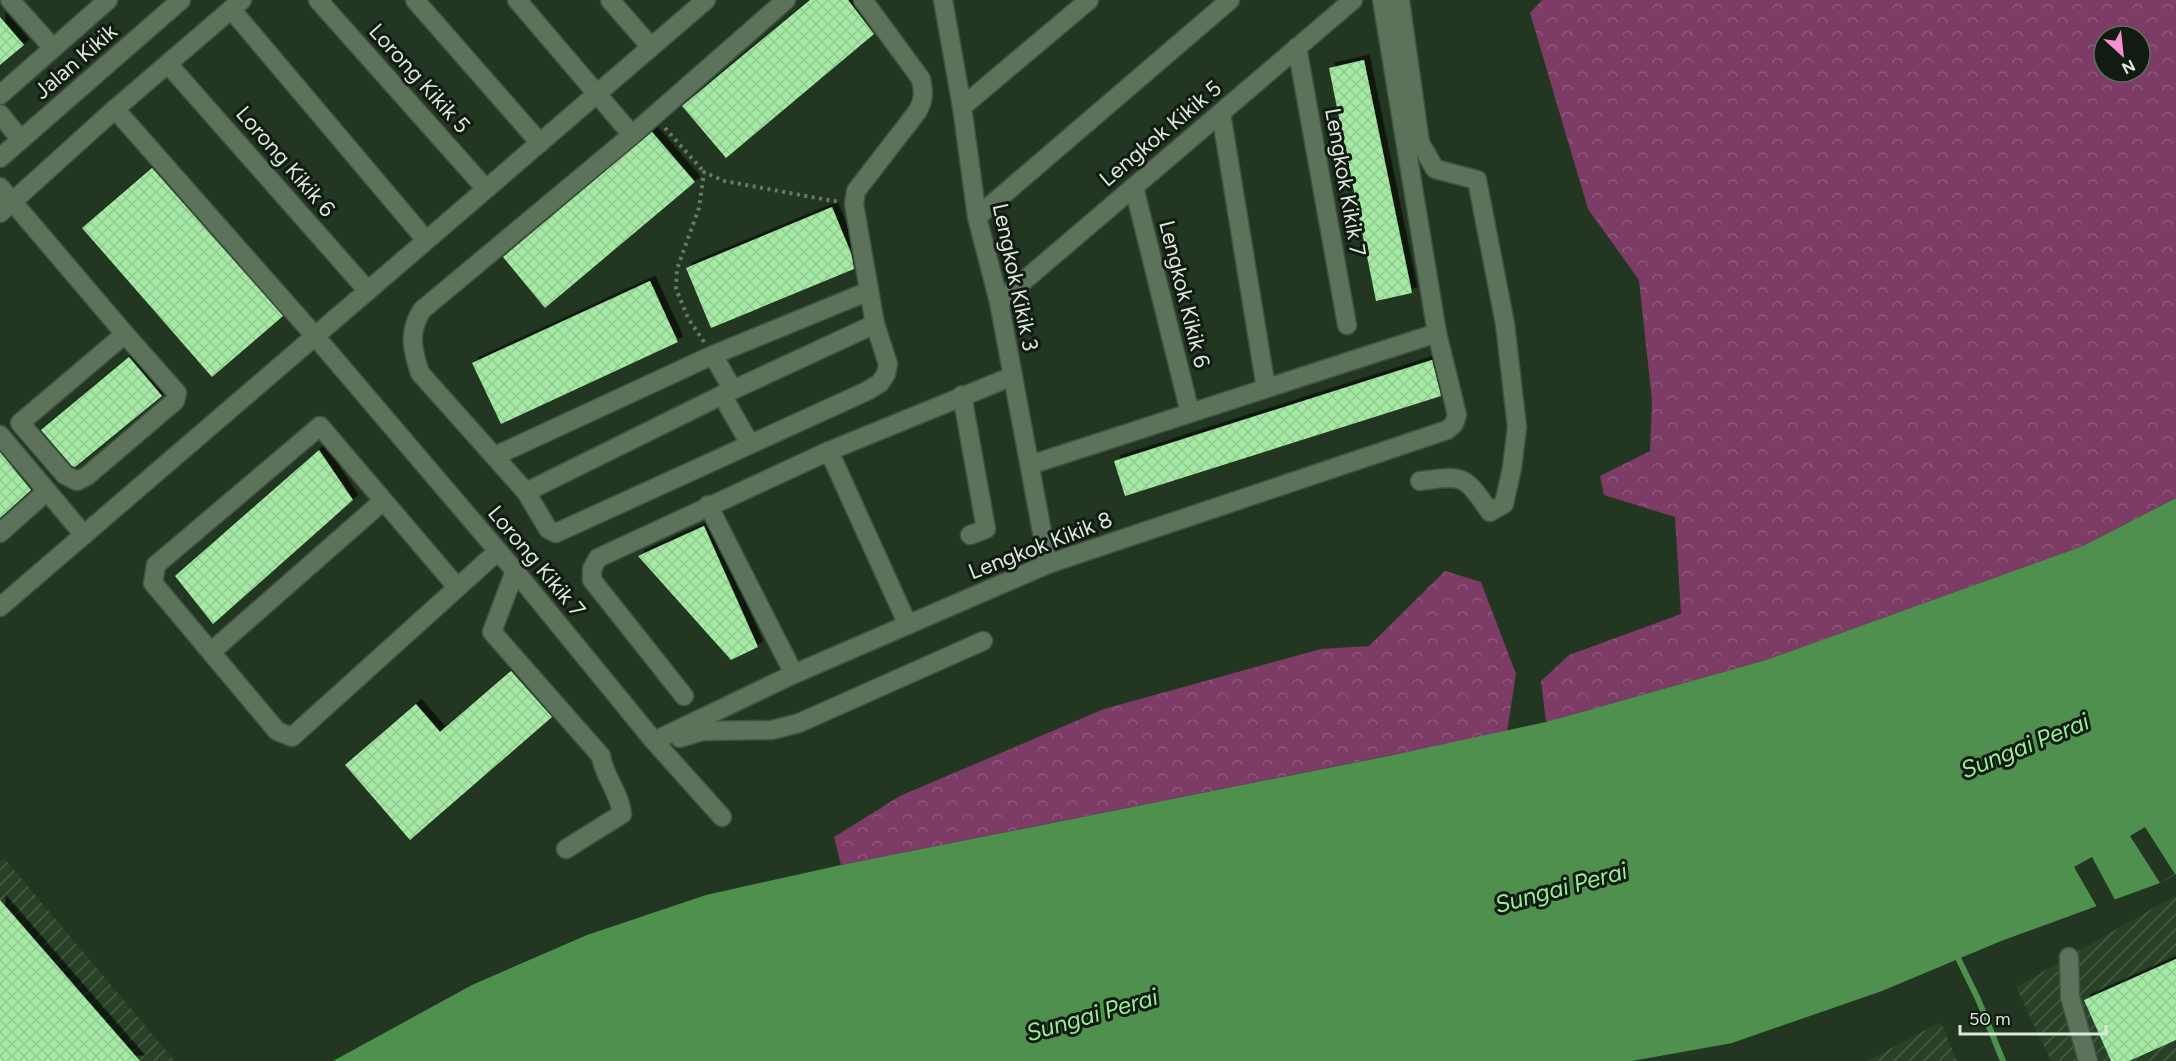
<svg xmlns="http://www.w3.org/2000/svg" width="2176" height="1061" font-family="Figtree,sans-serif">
	<defs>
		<pattern id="industrial-furrows" width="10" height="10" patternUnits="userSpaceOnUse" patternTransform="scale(1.5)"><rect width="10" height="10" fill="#284127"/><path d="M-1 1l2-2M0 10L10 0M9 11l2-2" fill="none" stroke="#475c46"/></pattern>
		<pattern id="forest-crowns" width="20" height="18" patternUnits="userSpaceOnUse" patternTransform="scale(1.5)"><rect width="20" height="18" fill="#7d3c66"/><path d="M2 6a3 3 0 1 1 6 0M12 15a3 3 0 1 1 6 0" fill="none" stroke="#8f587b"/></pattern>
		<pattern id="building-cross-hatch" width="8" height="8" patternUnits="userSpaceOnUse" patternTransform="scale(1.5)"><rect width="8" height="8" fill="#a5eaa4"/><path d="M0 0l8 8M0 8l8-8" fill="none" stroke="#91c990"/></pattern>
		<filter id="shadow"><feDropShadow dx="5.5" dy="-5.5" stdDeviation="0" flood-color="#0009"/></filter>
	</defs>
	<rect width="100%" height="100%" fill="#223622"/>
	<g fill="url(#industrial-furrows)">
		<path d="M4,858L175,1061H0V861Z"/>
		<path d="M2176,895V1061H2051L2016,987Z"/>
		<path d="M1941,1022L1957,1061H1867Z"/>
	</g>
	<g fill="url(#forest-crowns)" fill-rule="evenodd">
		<path d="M1542,0H2176V498L2083,546L1766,660L1546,722L1541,681L1569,655L1681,614L1675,517L1604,495L1600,476L1650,451L1652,401L1639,280L1588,209L1530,13ZM2104,36H2140V72H2104Z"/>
		<path d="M1445,571L1481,582L1516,674L1507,732L841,865L834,837L900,796L1104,709L1321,649L1369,646Z"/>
	</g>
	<path fill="#4f904f" d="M2176,498V874L2160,883L2001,941L1882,991L1732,1043L1632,1061H333L472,985L587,935L706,895L841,865L1393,755L1546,722L1766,660L2083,546Z"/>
	<g fill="#223622">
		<path d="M2145,827L2175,874L2160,883L2130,836Z"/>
		<path d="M2092,857L2115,900L2097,907L2074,867Z"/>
	</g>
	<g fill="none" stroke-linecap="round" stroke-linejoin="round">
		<path stroke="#4f904f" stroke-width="6" d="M1956,954L1978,999L2003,1061"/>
	</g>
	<g fill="url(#building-cross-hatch)" filter="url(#shadow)">
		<path d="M810,0H848L874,34L726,158L682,106Z"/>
		<path d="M0,17L24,45L0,65Z"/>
		<path d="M1364,60L1412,293L1376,301L1329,68Z"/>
		<path d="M652,132L695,182L545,308L503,257Z"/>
		<path d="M152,168L283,316L212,377L82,228Z"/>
		<path d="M832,207L851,253L854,269L711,328L686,268Z"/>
		<path d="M650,281L678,342L501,424L472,363Z"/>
		<path d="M129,357L162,396L75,467L72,466L41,430Z"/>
		<path d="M1432,360L1441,396L1125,496L1114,461Z"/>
		<path d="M319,450L353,500L213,624L175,576Z"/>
		<path d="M0,452L31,490L0,518Z"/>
		<path d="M704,526L758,647L731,660L638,556Z"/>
		<path d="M511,671L552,717L410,840L345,765L416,704L440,732Z"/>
		<path d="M0,900L140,1061H0Z"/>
		<path d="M2176,959V1040L2129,1061H2111L2084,1000Z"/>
	</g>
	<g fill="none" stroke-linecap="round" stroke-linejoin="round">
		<g stroke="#405341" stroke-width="21">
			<g id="minor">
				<path d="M10,0L53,48"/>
				<path d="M242,0L115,109L315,336L515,571L654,741L722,817"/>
				<path d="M318,0L486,189"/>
				<path d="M415,0L540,143"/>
				<path d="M517,0L632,135"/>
				<path d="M610,0L651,47"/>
				<path d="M786,0L632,135L422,310C408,332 412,349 420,373L526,492L548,529L556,533L867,391L880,383L886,374L888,364L875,324L854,204L856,191L917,112C924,100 924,93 921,79L863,0"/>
				<path d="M943,0L962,107L977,217L999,302L1048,564"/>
				<path d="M1400,0L1420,143L1435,169L1477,180L1505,324L1517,427L1512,468L1504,504L1490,512C1464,475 1465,475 1420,481"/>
				<path d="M231,9L426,240"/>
				<path d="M1297,47L1347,325"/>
				<path d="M168,64L368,291"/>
				<path d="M0,95L108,0"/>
				<path d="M962,107L1089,0"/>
				<path d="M1221,113L1266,388"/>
				<path d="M0,114L21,140"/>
				<path d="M0,158L181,0"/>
				<path d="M0,187L125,334L20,423L65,475L77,481L87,476L175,401L177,393L125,334"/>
				<path d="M1134,187L1190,413"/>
				<path d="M0,213L115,109"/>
				<path d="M977,217L1230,0"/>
				<path d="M999,302L1353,0"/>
				<path d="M713,355L733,390"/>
				<path d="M722,395L750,444"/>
				<path d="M962,395L986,529L970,535"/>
				<path d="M0,435L84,535"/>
				<path d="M829,451L908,625"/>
				<path d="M495,456L713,355L869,291"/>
				<path d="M1030,465L1437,333"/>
				<path d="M526,492L722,395L875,324"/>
				<path d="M708,505L794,674"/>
				<path d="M0,533L47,491"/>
				<path d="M515,571L492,632L601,756C604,777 620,793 622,814L566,849"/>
				<path d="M457,587L320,426L156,565L153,583L277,731L292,737L498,551"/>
				<path d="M0,607L706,0"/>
				<path d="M211,652L383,501"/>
				<path d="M684,696L592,580V569L598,558L829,451L1013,376"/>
				<path d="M680,738L703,731L772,730L799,723L983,641"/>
				<path d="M654,741L794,674L1048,564L1447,430L1454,424L1457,415L1437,333L1382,0"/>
				<path d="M2069,957L2070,997L2088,1061"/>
			</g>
		</g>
		<g stroke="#697a68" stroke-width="4" stroke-dasharray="3 4.5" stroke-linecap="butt">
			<path d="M665,128L704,172"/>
			<path d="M704,342L688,318L676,289L677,269L699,208L704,172L724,181L839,202"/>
		</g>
		<use href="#minor" stroke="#5c725b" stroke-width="18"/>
	</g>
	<g text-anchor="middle" stroke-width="6" stroke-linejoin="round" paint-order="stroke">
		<g font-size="22" fill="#dbe8da" stroke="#121b12">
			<text transform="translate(75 61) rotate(-41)" y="8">Jalan Kikik</text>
			<text transform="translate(420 78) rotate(48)" y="8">Lorong Kikik 5</text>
			<text transform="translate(1160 133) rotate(-40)" y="8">Lengkok Kikik 5</text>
			<text transform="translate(286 161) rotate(49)" y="8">Lorong Kikik 6</text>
			<text transform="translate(1346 182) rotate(80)" y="8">Lengkok Kikik 7</text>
			<text transform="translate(1016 277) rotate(78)" y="8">Lengkok Kikik 3</text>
			<text transform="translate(1185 294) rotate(76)" y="8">Lengkok Kikik 6</text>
			<text transform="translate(1040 545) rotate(-21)" y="8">Lengkok Kikik 8</text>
			<text transform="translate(537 561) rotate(50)" y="8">Lorong Kikik 7</text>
		</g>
		<g font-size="24" font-style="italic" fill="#97f097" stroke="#121b12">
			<text transform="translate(2025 746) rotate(-22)" y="8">Sungai Perai</text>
			<text transform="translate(1561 888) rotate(-15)" y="8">Sungai Perai</text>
			<text transform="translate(1092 1015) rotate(-16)" y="8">Sungai Perai</text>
		</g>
	</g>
	<g transform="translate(2122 54) rotate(153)"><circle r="28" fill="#121b12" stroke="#626d62" stroke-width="1.5"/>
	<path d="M0-4.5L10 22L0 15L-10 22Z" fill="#f590d1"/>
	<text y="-9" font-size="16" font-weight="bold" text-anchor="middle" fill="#dbe8da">N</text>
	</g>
	<path d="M1960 1025v9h146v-9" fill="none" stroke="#dbe8da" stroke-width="3"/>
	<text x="1969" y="1025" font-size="18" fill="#dbe8da" stroke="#121b12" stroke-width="4.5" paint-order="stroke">50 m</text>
</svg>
